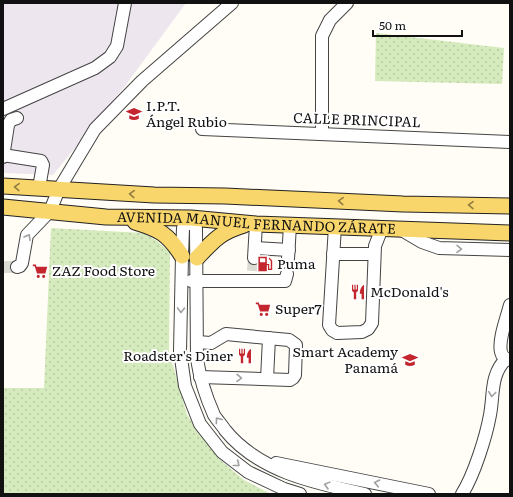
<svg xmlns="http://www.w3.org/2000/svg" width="513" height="497" font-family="Literata,serif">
	<defs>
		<pattern id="green-dots" width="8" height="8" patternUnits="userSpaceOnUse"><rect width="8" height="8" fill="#d5ebbd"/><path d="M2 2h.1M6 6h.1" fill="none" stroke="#b6c8a1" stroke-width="1.8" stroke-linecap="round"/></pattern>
	</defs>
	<rect width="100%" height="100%" fill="#fffdf5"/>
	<path fill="#eee6ef" d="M3,3H186L125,86L53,175L3,173Z"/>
	<g fill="url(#green-dots)">
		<path d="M376,33L504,48L502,84L375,81Z"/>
		<path d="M51,228L143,233L157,241L170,252L169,351L187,415L218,458L244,480L271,494H3V388H44Z"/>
	</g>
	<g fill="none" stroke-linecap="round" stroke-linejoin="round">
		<g stroke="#dbdad3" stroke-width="12" stroke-dasharray="12 6" stroke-linecap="butt">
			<path d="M3,267H17"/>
			<path d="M253,271L254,258"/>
		</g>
		<g stroke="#444" stroke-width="14">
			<g id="minor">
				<path d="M3,109L95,68L110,57L117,46L125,3"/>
				<path d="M202,129L510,142"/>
				<path d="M322,134V36L330,20L347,3"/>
				<path d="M3,155L41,161L43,165L39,188"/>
				<path d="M3,157L8,125L11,120L17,118"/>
				<path d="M335,226L329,325L332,330L337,333L362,332L368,329L372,323L375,246L382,228"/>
				<path d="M400,229L422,242L439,248L510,250"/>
				<path d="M255,248L289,250"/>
				<path d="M333,254H374"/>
				<path d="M254,258L256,224"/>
				<path d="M288,259L290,225"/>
				<path d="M17,267L20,266L22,263L27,235L50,211L59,189L95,129L142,81L232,3"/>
				<path d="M191,281H285L287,274"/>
				<path d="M510,305C507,317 498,340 501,352C502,357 506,359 510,360"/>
				<path d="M197,342L211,343L226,334L289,340L296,345L295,375L293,378L290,380L200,377"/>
				<path d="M267,379L269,338"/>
				<path d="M276,463L429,494"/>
				<path d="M300,494L284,489L248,472L222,452L200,424L185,386L180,351L182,256L183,228L191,218L196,228L197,359C200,379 206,397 214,415C217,420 222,425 225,430C259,472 315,483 365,494"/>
				<path d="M462,494C474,475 486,437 490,415C494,394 490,375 506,359"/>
			</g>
		</g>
		<g stroke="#222" stroke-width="17">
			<g id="major">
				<path d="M3,186L154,195L225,196L403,204L510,206"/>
				<path id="s1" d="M3,207L106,217L191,218L256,224L510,233"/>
				<path d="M135,222C159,229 168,234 182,256"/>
				<path d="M197,258C213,241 220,232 244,225"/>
			</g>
		</g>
		<use href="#minor" stroke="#fff" stroke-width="12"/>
		<use href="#major" stroke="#f9d66b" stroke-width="15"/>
	</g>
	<defs><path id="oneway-chevron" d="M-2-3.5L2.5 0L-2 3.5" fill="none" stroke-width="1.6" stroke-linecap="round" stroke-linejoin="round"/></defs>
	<g stroke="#917d42">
		<use href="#oneway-chevron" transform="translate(17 187) rotate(-177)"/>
		<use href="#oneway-chevron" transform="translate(132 194) rotate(-177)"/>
		<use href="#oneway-chevron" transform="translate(341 201) rotate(-177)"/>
		<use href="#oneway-chevron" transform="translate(471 205) rotate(-179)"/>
	</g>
	<g stroke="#a0a0a0">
		<use href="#oneway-chevron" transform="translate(28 237) rotate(-61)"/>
		<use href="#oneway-chevron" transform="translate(459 249) rotate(1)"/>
		<use href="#oneway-chevron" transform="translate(181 310) rotate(91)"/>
		<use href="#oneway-chevron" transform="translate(239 378) rotate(1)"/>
		<use href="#oneway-chevron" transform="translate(492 394) rotate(97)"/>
		<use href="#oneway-chevron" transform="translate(218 420) rotate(-126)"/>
		<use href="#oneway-chevron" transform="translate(237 464) rotate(38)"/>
		<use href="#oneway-chevron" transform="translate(377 483) rotate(-168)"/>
		<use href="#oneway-chevron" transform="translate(327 485) rotate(-165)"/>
	</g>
	<defs>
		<g id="school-bare" transform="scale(1.2)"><path d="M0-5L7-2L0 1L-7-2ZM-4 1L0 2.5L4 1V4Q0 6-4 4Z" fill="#c4262e" stroke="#fff" stroke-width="2.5" paint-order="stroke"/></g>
		<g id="fuel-bare" transform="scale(1.2)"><path d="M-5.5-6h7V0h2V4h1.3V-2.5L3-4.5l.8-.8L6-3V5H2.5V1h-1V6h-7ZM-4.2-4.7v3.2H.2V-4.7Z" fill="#c4262e" stroke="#fff" stroke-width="2.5" paint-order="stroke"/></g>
		<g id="supermarket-bare" transform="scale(1.2)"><path d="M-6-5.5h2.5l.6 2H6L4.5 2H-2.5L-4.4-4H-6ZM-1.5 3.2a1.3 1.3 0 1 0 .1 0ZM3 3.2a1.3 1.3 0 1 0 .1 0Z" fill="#c4262e" stroke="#fff" stroke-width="2.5" paint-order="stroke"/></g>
		<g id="restaurant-bare" transform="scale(1.2)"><path d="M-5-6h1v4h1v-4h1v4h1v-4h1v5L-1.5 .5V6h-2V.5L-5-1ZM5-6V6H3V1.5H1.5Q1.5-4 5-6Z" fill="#c4262e" stroke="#fff" stroke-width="2.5" paint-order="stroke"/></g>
	</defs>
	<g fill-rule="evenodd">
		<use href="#school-bare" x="134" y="114"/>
		<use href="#fuel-bare" x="265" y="264"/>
		<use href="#supermarket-bare" x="40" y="271"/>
		<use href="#restaurant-bare" x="358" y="292"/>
		<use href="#supermarket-bare" x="263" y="309"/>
		<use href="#restaurant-bare" x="245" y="356"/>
		<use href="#school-bare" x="410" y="360"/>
	</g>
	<g text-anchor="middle" stroke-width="4" stroke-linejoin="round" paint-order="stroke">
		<g font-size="14" fill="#111" stroke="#fff" text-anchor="start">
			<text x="146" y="111">I.P.T.<tspan x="146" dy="16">Ángel Rubio</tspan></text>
			<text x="277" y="269">Puma</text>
			<text x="52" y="276">ZAZ Food Store</text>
			<text x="370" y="297">McDonald's</text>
			<text x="275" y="314">Super7</text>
			<text x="398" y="357" text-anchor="end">Smart Academy<tspan x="398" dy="16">Panamá</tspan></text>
			<text x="233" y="361" text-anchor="end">Roadster's Diner</text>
		</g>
		<g font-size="14" fill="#111" stroke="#fff">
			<text transform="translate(357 120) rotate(2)" y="5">CALLE PRINCIPAL</text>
			<text dy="5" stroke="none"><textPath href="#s1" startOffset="254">AVENIDA MANUEL FERNANDO ZÁRATE</textPath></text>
		</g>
	</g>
	<rect width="513" height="497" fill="none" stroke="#111111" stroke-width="8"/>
	<path d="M373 30v6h89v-6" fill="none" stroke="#111111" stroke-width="2"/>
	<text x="379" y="30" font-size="12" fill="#111111" stroke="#ffffff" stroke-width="3" paint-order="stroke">50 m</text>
</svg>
